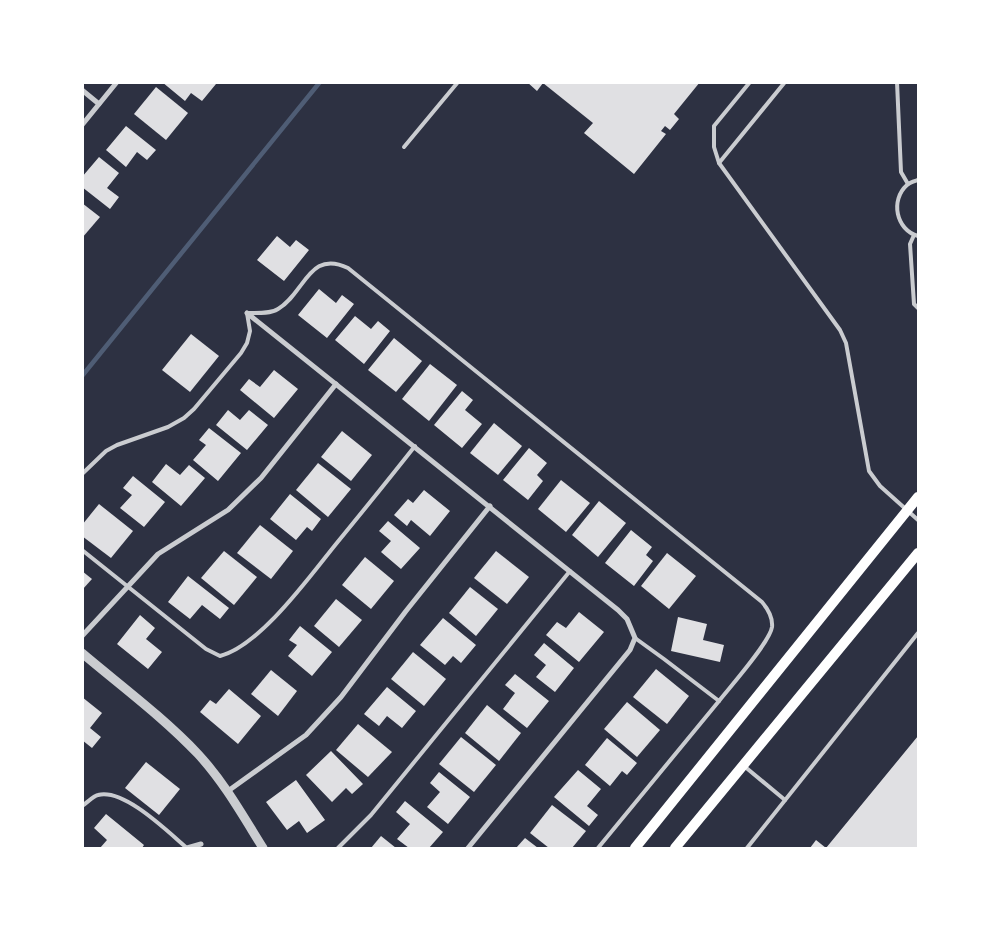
<svg xmlns="http://www.w3.org/2000/svg" width="1001" height="931" font-family="'Sofia Sans Condensed',sans-serif">
	<rect width="100%" height="100%" fill="#2d3142"/>
	<g fill="none" stroke-linecap="round" stroke-linejoin="round">
		<path stroke="#4f5d75" stroke-width="4.5" d="M82,376L320,82"/>
	</g>
	<g fill="#e0e0e3">
		<path d="M162,82H214L216,84L202,101L191,93L185,101Z"/>
		<path d="M527,82H700L674,114L679,119L670,130L665,126L661,131L666,134L634,174L584,133L593,123L543,83L537,91Z"/>
		<path d="M156,87L188,113L166,140L134,114Z"/>
		<path d="M126,126L156,150L147,160L137,152L126,167L106,150Z"/>
		<path d="M99,157L119,173L107,188L119,197L110,209L82,187V177Z"/>
		<path d="M82,203L100,217L82,238Z"/>
		<path d="M277,236L290,247L296,240L309,250L284,281L257,260Z"/>
		<path d="M319,289L336,303L342,295L354,304L327,338L298,315Z"/>
		<path d="M355,316L371,329L378,321L390,331L364,364L335,340Z"/>
		<path d="M191,334L219,356L190,392L162,370Z"/>
		<path d="M394,338L422,361L396,392L368,370Z"/>
		<path d="M430,364L457,385L429,421L402,399Z"/>
		<path d="M274,370L298,389L274,418L240,390L249,379L260,387Z"/>
		<path d="M462,391L473,400L465,410L482,424L462,448L434,425Z"/>
		<path d="M228,410L240,420L249,410L268,425L247,450L216,425Z"/>
		<path d="M494,423L522,446L498,475L470,453Z"/>
		<path d="M209,428L241,453L218,481L193,460L206,445L199,440Z"/>
		<path d="M342,431L372,455L351,481L321,457Z"/>
		<path d="M529,448L547,463L537,475L543,481L528,500L503,480Z"/>
		<path d="M318,463L351,489L328,517L296,490Z"/>
		<path d="M166,464L180,475L189,465L205,478L181,506L152,482Z"/>
		<path d="M133,476L165,502L144,527L120,508L132,495L123,488Z"/>
		<path d="M561,480L590,503L566,532L538,509Z"/>
		<path d="M424,490L450,511L430,536L411,520L407,526L394,515L408,499L413,503Z"/>
		<path d="M290,494L321,519L312,531L307,527L296,540L270,519Z"/>
		<path d="M599,501L626,523L598,557L572,535Z"/>
		<path d="M99,504L133,531L111,558L82,536V525Z"/>
		<path d="M388,521L420,548L401,569L381,552L391,541L379,531Z"/>
		<path d="M260,525L293,551L271,579L237,553Z"/>
		<path d="M631,530L652,547L646,555L653,561L634,586L605,563Z"/>
		<path d="M224,551L257,577L234,605L201,578Z"/>
		<path d="M496,551L529,577L507,604L474,578Z"/>
		<path d="M667,553L696,576L669,609L641,586Z"/>
		<path d="M365,557L394,581L371,609L342,585Z"/>
		<path d="M82,571L92,579L82,590Z"/>
		<path d="M188,576L229,608L220,619L202,605L190,619L168,602Z"/>
		<path d="M470,587L498,609L476,636L449,613Z"/>
		<path d="M336,599L362,620L339,647L314,626Z"/>
		<path d="M579,612L604,632L579,662L546,635L557,622L566,628Z"/>
		<path d="M140,615L155,628L146,639L162,652L148,669L117,644Z"/>
		<path d="M678,617L707,624L703,640L724,645L720,662L671,651Z"/>
		<path d="M443,618L476,645L461,663L453,656L445,665L420,645Z"/>
		<path d="M300,626L332,652L312,676L288,656L297,645L289,640Z"/>
		<path d="M544,643L574,668L555,692L536,677L546,665L534,655Z"/>
		<path d="M413,652L446,679L424,706L391,679Z"/>
		<path d="M656,669L689,696L667,724L633,697Z"/>
		<path d="M271,670L297,691L278,716L251,694Z"/>
		<path d="M515,674L549,701L527,728L503,709L515,693L505,685Z"/>
		<path d="M387,687L416,711L402,728L387,716L379,726L364,714Z"/>
		<path d="M229,689L261,716L238,744L200,712L210,700L216,704Z"/>
		<path d="M82,697L102,713L90,728L101,737L92,748L82,740Z"/>
		<path d="M627,702L660,730L637,757L604,729Z"/>
		<path d="M487,705L521,733L499,761L465,733Z"/>
		<path d="M358,724L392,752L368,777L336,750Z"/>
		<path d="M918,736V848H810L816,840L826,848Z"/>
		<path d="M461,737L496,765L474,792L439,764Z"/>
		<path d="M607,738L637,763L627,775L622,771L610,786L585,765Z"/>
		<path d="M331,751L363,784L352,794L346,788L332,802L306,775Z"/>
		<path d="M146,762L180,789L159,815L125,788Z"/>
		<path d="M578,770L601,789L587,806L598,815L589,826L554,797Z"/>
		<path d="M439,772L470,797L448,824L427,807L440,792L430,783Z"/>
		<path d="M296,780L325,820L307,833L299,821L287,830L266,802Z"/>
		<path d="M405,801L443,832L429,848H409L397,839L410,824L396,812Z"/>
		<path d="M552,805L586,831L572,848H549L530,833Z"/>
		<path d="M106,814L144,845L142,848H100L107,840L94,828Z"/>
		<path d="M381,836L396,848H371Z"/>
		<path d="M525,838L538,848H516Z"/>
	</g>
	<g fill="none" stroke-linecap="round" stroke-linejoin="round">
		<g stroke="#caccd0" stroke-width="4">
			<path d="M750,82L714,126V147L719,163L840,330L846,343L869,471L880,486L918,520"/>
			<path d="M897,82L901,172L908,184"/>
			<path d="M404,147L458,82"/>
			<path d="M719,163L785,82"/>
			<path d="M918,180C915,181 910,182 907,185C890,200 896,230 918,236"/>
			<path d="M914,235L910,244L914,304L918,308"/>
			<path d="M82,474L106,451L117,445L168,427L184,418L194,409L241,353L247,343L250,331L247,313C257,313 270,314 278,309C305,293 309,249 348,268L762,602C768,609 773,617 772,627C770,642 730,687 719,701L664,659L635,638"/>
			<path d="M82,550L206,649L220,656C260,646 310,576 336,544C363,511 389,479 415,446"/>
			<path d="M744,766L785,800"/>
			<path d="M82,806C87,803 93,796 98,795C124,788 168,832 187,848"/>
			<path d="M338,848L371,815L570,571"/>
			<path d="M598,848L719,701"/>
			<path d="M747,848L918,633"/>
		</g>
		<g stroke="#caccd0" stroke-width="5">
			<path d="M82,90L99,104"/>
			<path d="M82,125L117,82"/>
			<path d="M247,313L618,610L627,619L635,638L630,650L468,848"/>
			<path d="M82,636L158,554L228,510L261,478L336,384"/>
			<path d="M228,791L306,735L341,697L406,611L490,506"/>
			<path d="M187,848L201,844"/>
		</g>
		<path stroke="#caccd0" stroke-width="9" d="M82,653C121,686 163,717 198,754C224,782 243,816 263,848"/>
		<g stroke="#fff" stroke-width="10">
			<path d="M635,848L918,497"/>
			<path d="M675,848L918,553"/>
		</g>
	</g>
	<rect width="1001" height="931" fill="none" stroke="#ffffff" stroke-width="168"/>
</svg>
